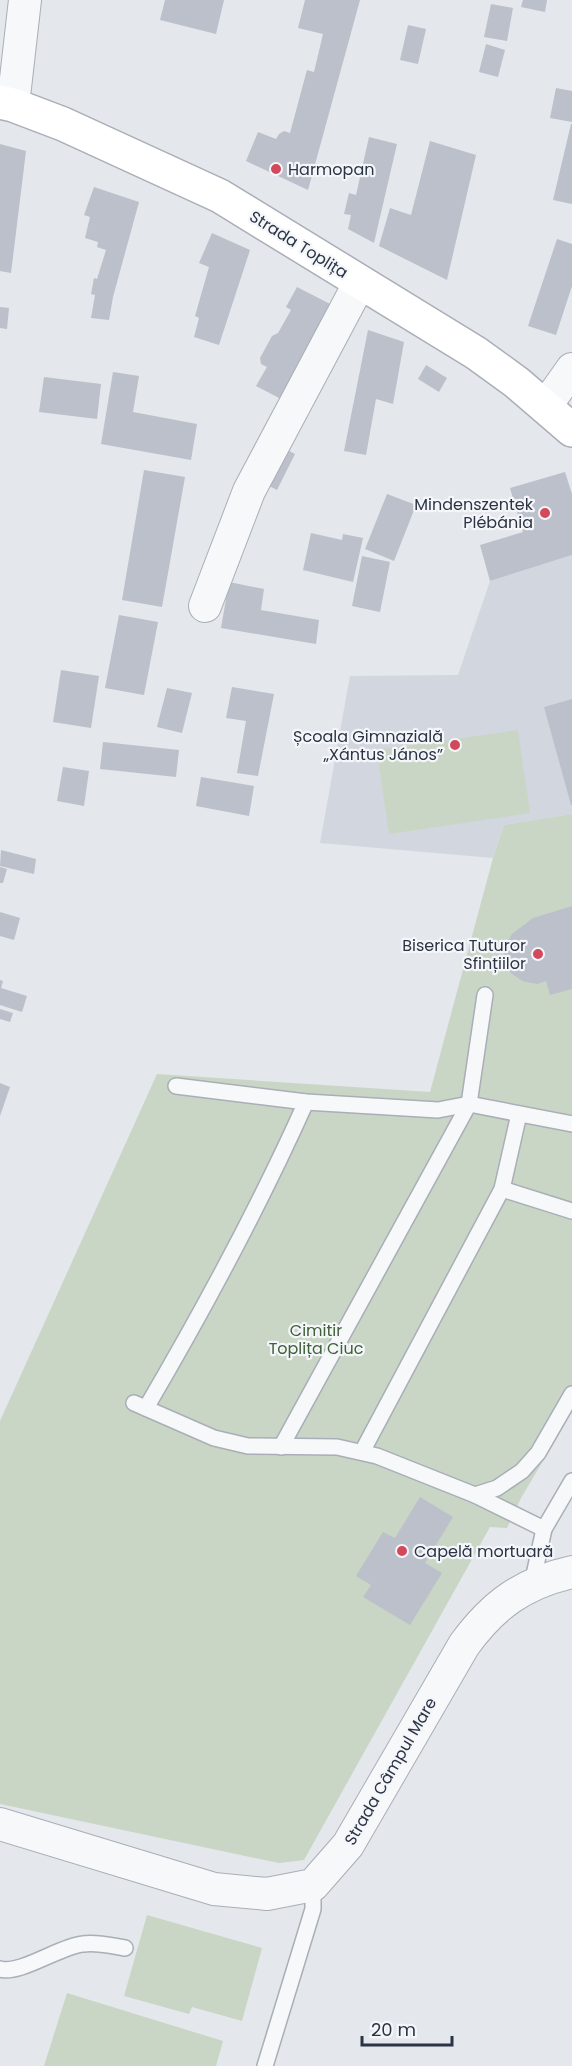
<svg xmlns="http://www.w3.org/2000/svg" width="572" height="2066" font-family="Poppins,sans-serif">
	<rect width="100%" height="100%" fill="#e4e7ec"/>
	<path fill="#d2d6de" d="M572,555V814L504,825L493,858L320,843L350,676L458,675L490,581Z"/>
	<g fill="#c9d6c5">
		<path d="M518,730L530,813L389,834L377,750Z"/>
		<path d="M572,814V1412L521,1498L507,1528L490,1527L304,1860L279,1863L0,1804V1421L157,1074L430,1092L493,858L504,825Z"/>
		<path d="M147,1915L262,1948L242,2021L192,2007L189,2014L124,1996Z"/>
		<path d="M67,1993L223,2041L216,2066H44Z"/>
	</g>
	<g fill="#bbc0ca">
		<path d="M165,0H224L216,34L160,20Z"/>
		<path d="M305,0H360L308,190L246,161L258,132L276,139L279,134L284,131L290,133L307,70L314,72L323,34L298,28Z"/>
		<path d="M523,0H547L545,12L521,7Z"/>
		<path d="M491,4L513,8L507,41L484,37Z"/>
		<path d="M408,25L426,29L418,64L400,60Z"/>
		<path d="M486,44L505,50L498,77L479,72Z"/>
		<path d="M556,88L572,91V122L550,118Z"/>
		<path d="M571,124H572V204L553,200Z"/>
		<path d="M369,137L397,144L374,243L348,229L351,215L344,214L349,193L356,195Z"/>
		<path d="M430,141L476,155L447,280L379,246L390,208L411,215Z"/>
		<path d="M0,144L26,151L11,273L0,271Z"/>
		<path d="M94,187L139,202L113,297L109,320L91,318L95,295L91,294L94,278L97,279L106,250L97,247L98,242L85,238L90,217L84,215Z"/>
		<path d="M212,233L250,250L219,345L194,337L199,318L195,316L209,267L199,263Z"/>
		<path d="M557,239L572,244V286L556,335L528,326Z"/>
		<path d="M297,287L334,306L283,400L256,386L267,367L261,364L260,358L272,336L278,333L291,310L286,307Z"/>
		<path d="M0,307L9,308L7,329L0,328Z"/>
		<path d="M368,330L404,342L393,404L376,399L366,455L344,451Z"/>
		<path d="M426,365L447,378L439,392L418,379Z"/>
		<path d="M113,372L139,376L133,412L197,424L191,460L101,444Z"/>
		<path d="M44,377L101,384L97,419L39,412Z"/>
		<path d="M280,446L295,454L277,490L261,482Z"/>
		<path d="M144,470L185,477L162,607L122,600Z"/>
		<path d="M565,472L572,494V555L490,581L480,545L523,532L510,488Z"/>
		<path d="M387,494L416,505L394,561L365,549Z"/>
		<path d="M311,533L342,540L343,534L363,538L353,582L303,570Z"/>
		<path d="M362,556L390,562L380,612L352,606Z"/>
		<path d="M229,582L264,589L261,610L319,620L316,644L221,628Z"/>
		<path d="M119,615L158,622L144,695L105,688Z"/>
		<path d="M61,670L99,676L91,728L53,722Z"/>
		<path d="M232,687L274,694L258,776L237,773L246,721L226,718Z"/>
		<path d="M167,688L192,693L182,733L157,727Z"/>
		<path d="M572,699V805H571L544,707Z"/>
		<path d="M103,742L179,750L176,777L100,769Z"/>
		<path d="M63,767L89,771L84,806L57,801Z"/>
		<path d="M201,777L254,786L249,816L196,806Z"/>
		<path d="M1,850L36,859L34,874L0,866Z"/>
		<path d="M0,867L7,869L3,883H0Z"/>
		<path d="M572,906V989L550,995L546,981L537,984L522,981L511,973L504,961V947L512,934L533,918Z"/>
		<path d="M0,912L20,918L14,940L0,936Z"/>
		<path d="M0,980L3,981L1,988L27,996L22,1012L0,1005Z"/>
		<path d="M0,1009L13,1013L10,1022L0,1019Z"/>
		<path d="M0,1083L10,1087L0,1116Z"/>
		<path d="M420,1497L453,1517L425,1563L442,1573L410,1625L363,1597L371,1585L356,1576L383,1532L395,1538Z"/>
	</g>
	<g fill="none" stroke-linecap="round" stroke-linejoin="round">
		<g stroke="#a9aeb7" stroke-width="18">
			<g id="service">
				<path d="M176,1086L306,1102L438,1110L469,1104L572,1124"/>
				<path d="M502,1189L572,1211"/>
				<path d="M134,1403L214,1438L248,1446L337,1447L377,1456L475,1495L497,1488L522,1471L538,1453L572,1394"/>
				<path d="M146,1408C204,1309 259,1207 306,1102"/>
				<path d="M281,1447L469,1104L485,995"/>
				<path d="M362,1452L502,1189L519,1114"/>
				<path d="M475,1495L544,1529"/>
				<path d="M532,1584L544,1529L572,1481"/>
				<path d="M0,1969C20,1975 60,1946 83,1944C97,1942 112,1946 125,1948"/>
				<path d="M265,2066L313,1909V1885"/>
			</g>
		</g>
		<g stroke="#a9aeb7" stroke-width="34">
			<g id="minor">
				<path d="M13,105L25,0"/>
				<path d="M545,407L572,369"/>
				<path d="M205,606L249,491L360,282"/>
				<path d="M0,1824L214,1889L267,1894L313,1885L348,1845L464,1645C493,1605 523,1583 572,1572"/>
			</g>
		</g>
		<g stroke="#a9aeb7" stroke-width="36">
			<path id="secondary" d="M0,102L13,105L63,124L220,196L476,353L516,382L572,430"/>
		</g>
		<use href="#service" stroke="#f7f8fa" stroke-width="15"/>
		<use href="#minor" stroke="#f7f8fa" stroke-width="32"/>
		<use href="#secondary" stroke="#fff" stroke-width="33"/>
	</g>
	<g fill="#d1495b" stroke="#f4f6f9" stroke-width="2">
		<circle cx="276" cy="169" r="6"/>
		<circle cx="545" cy="513" r="6"/>
		<circle cx="455" cy="745" r="6"/>
		<circle cx="538" cy="954" r="6"/>
		<circle cx="402" cy="1551" r="6"/>
	</g>
	<g text-anchor="middle" stroke-width="4.5" stroke-linejoin="round" paint-order="stroke">
		<g font-size="16" fill="#2b3445" stroke="#f4f6f9" text-anchor="end">
			<text x="288" y="175" text-anchor="start">Harmopan</text>
			<text x="533" y="510">Mindenszentek<tspan x="533" dy="18">Plébánia</tspan></text>
			<text x="443" y="742">Școala Gimnazială<tspan x="443" dy="18">„Xántus János”</tspan></text>
			<text x="526" y="951">Biserica Tuturor<tspan x="526" dy="18">Sfințiilor</tspan></text>
			<text x="414" y="1557" text-anchor="start">Capelă mortuară</text>
		</g>
		<g font-size="16" fill="#2b3445" stroke="#f4f6f9">
			<text transform="translate(299 244) rotate(32)" y="6">Strada Toplița</text>
			<text transform="translate(390 1771) rotate(-60)" y="6">Strada Câmpul Mare</text>
		</g>
		<g font-size="16" fill="#3f6138" stroke="#f4f6f9">
			<text x="316" y="1336">Cimitir<tspan x="316" dy="18">Toplița Ciuc</tspan></text>
		</g>
	</g>
	<path d="M362 2036v9h90v-9" fill="none" stroke="#2b3445" stroke-width="3"/>
	<text x="371" y="2036" font-size="18" fill="#2b3445" stroke="#f4f6f9" stroke-width="4.5" paint-order="stroke">20 m</text>
</svg>
